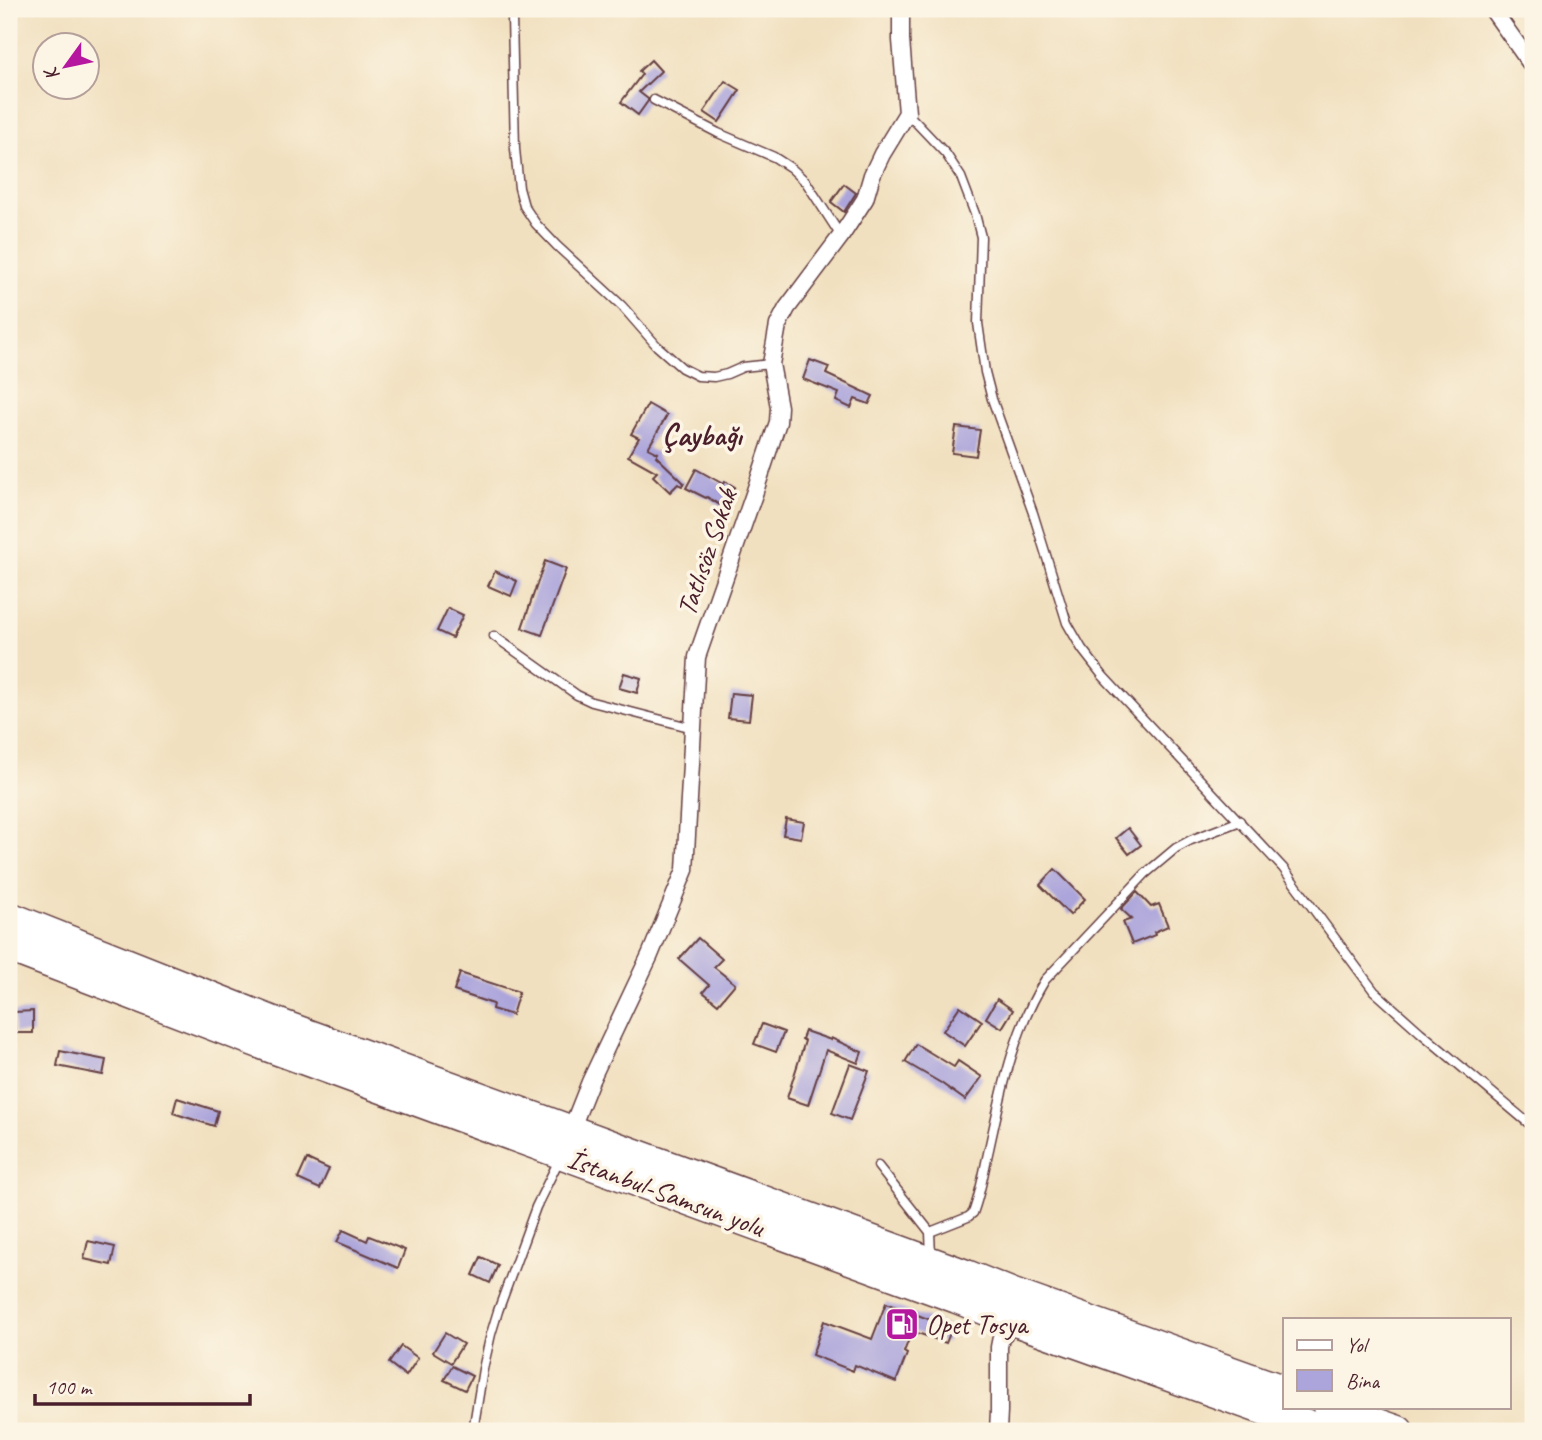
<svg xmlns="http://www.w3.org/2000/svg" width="1542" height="1440" font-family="Caveat,sans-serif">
	<rect width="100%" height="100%" fill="#fcf5e5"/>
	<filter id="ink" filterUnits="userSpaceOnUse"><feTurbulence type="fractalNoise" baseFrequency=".0143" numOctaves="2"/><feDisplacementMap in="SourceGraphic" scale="14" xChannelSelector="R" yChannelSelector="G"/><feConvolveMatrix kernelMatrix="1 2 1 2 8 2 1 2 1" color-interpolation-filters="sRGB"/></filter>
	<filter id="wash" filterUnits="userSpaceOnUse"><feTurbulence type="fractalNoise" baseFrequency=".00686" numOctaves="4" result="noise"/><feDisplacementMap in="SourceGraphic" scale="28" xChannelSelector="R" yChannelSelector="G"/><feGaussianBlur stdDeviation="1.57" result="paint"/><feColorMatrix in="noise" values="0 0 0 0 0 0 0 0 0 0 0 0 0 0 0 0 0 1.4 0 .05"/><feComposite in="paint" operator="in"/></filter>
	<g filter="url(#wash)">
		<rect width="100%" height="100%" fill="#f1e0bf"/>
		<g id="blocks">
			<g fill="#aca5db">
				<path d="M651,60L661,71L639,92L648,99V101L638,115L621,102L642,74L639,71Z"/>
				<path d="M725,81L740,90L719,122L704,112Z"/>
				<path d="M844,184L856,193L844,212L831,202Z"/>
				<path d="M810,360L829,367L826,374L873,396L869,404L855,399L851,408L836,401L839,393L803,379Z"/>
				<path d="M648,404L667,415L648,448L658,453L656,456L684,483L682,486L678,484L670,492L653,476L657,472L628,456L639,438L631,434Z"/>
				<path d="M956,427L980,430L976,456L952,453Z"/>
				<path d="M696,469L723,484L725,481L735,487L723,507L707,497L706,498L686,488Z"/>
				<path d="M545,561L566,569L542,635L522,628Z"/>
				<path d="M495,571L517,581L511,596L488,586Z"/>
				<path d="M448,608L463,615L452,638L437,631Z"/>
				<path d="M624,673L641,678L637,693L619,688Z"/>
				<path d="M731,693L752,695L749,720L728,718Z"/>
				<path d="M786,819L804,822L801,838L783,835Z"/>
				<path d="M1128,828L1141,845L1129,854L1116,838Z"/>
				<path d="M1055,869L1085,899L1070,915L1040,885Z"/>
				<path d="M1137,892L1151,907L1159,904L1168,926L1154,932L1155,935L1132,944L1123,922L1132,919L1121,909Z"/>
				<path d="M698,938L722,959L714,967L735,984L718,1004L703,992L709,985L679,959Z"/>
				<path d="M460,973L519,992L512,1015L492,1009L493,1004L454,991Z"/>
				<path d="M997,999L1013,1010L1002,1028L986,1018Z"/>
				<path d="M960,1006L982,1021L965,1046L943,1031Z"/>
				<path d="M33,1011V1033H15L14,1012Z"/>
				<path d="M762,1024L784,1032L776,1052L754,1044Z"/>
				<path d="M805,1031L831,1040V1038L862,1052L858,1063L826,1050L808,1105L787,1098L805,1041L802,1039Z"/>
				<path d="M916,1044L954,1067L958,1061L982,1077L965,1100L941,1083L905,1062Z"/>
				<path d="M60,1051L106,1060L103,1075L57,1066Z"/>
				<path d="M850,1064L869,1071L850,1120L832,1113Z"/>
				<path d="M177,1098L218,1111L214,1126L173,1113Z"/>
				<path d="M307,1159L329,1169L320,1189L298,1179Z"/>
				<path d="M343,1230L367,1241L369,1236L405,1250L398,1268L337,1242Z"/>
				<path d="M88,1241L115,1247L111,1265L84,1259Z"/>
				<path d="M481,1257L498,1265L490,1283L473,1275Z"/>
				<path d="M886,1303L952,1328L946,1343L912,1331L904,1352L907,1354L896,1382L855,1365L853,1371L812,1355L824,1321L872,1339Z"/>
				<path d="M445,1333L463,1344L451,1363L433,1352Z"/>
				<path d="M401,1346L418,1358L406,1376L389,1363Z"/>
				<path d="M452,1366L472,1376L465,1390L444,1380Z"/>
			</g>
		</g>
	</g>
	<g filter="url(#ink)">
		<use href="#blocks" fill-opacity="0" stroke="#633c41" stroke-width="2"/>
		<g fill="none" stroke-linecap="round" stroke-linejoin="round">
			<g stroke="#633c41" stroke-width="11">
				<g id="lane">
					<path d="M509,9L512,17L515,149L519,188L524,206L536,224L557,246L622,306L657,346L682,368L698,376L714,377L727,374L743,367L771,364"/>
					<path d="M654,100L718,133L774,157L791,168L806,182L841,236"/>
					<path d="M907,113L946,154L961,177L975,214L981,237L978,323L985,372L992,399L1033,513L1067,623L1082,649L1103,676L1144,720L1283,868L1374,991L1420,1032L1533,1127"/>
					<path d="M494,636L577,695L592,702L693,728"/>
					<path d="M878,1166L930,1232L931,1257"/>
					<path d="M930,1232L968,1217L973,1213C981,1192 984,1170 989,1149C1002,1090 1013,1032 1045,980L1145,874L1176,848L1191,840L1240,821"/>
					<path d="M473,1431L483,1369L491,1334L498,1311L536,1207L559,1160"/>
				</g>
			</g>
			<g stroke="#633c41" stroke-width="19">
				<g id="street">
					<path d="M1492,9L1533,67"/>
					<path d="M571,1130L590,1082L650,955L685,870L697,657L754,494L778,422L779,407L771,364L778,325L787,308L841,236L865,199L872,175L882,154L907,113L901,40V9"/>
					<path d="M998,1431L999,1411V1347L1001,1337L1005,1333"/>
				</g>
			</g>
			<g stroke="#633c41" stroke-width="33">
				<g id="highway">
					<path d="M9,917L279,1024L966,1275L1013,1294L1285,1391"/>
					<path d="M9,947L270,1047L957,1298L1004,1317L1324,1431"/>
					<path d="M1329,1407L1398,1431"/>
				</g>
			</g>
			<use href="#lane" stroke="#fff" stroke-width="8"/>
			<use href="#street" stroke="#fff" stroke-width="16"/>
			<use href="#highway" stroke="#fff" stroke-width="30"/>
		</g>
	</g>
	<defs>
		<g id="fuel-square" transform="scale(1.75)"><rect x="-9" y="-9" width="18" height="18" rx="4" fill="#b5179e" stroke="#fcf5e5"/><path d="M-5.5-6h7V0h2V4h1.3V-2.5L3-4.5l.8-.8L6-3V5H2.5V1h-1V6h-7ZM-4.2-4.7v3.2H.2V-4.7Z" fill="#fff"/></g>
	</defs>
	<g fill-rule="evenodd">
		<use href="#fuel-square" x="902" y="1324"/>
	</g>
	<g text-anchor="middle" stroke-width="7" stroke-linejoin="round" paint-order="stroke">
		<g font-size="28" fill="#4a1f2b" stroke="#fcf5e5">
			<text transform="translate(706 552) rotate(-71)" y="10">Tatlısöz Sokak</text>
			<text transform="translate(666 1192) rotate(20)" y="10">İstanbul-Samsun yolu</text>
		</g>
		<g font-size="28" fill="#4a1f2b" stroke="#fcf5e5" text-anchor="start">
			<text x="926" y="1334">Opet Tosya</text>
		</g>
		<g font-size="30" font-weight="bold" fill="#4a1f2b" stroke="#fcf5e5">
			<text x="702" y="445">Çaybağı</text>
		</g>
	</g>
	<rect width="1542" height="1440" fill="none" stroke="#fcf5e5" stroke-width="35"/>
	<rect x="1283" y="1318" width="228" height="91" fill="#fcf5e5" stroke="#b59f9b" stroke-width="2"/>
	<rect x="1297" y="1340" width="35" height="10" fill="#ffffff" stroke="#b59f9b" stroke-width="2"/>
	<text x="1346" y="1352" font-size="21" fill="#4a1f2b">Yol</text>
	<rect x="1297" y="1370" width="35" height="21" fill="#aca5db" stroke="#b59f9b" stroke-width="2"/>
	<text x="1346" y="1388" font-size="21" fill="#4a1f2b">Bina</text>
	<g transform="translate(66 66) rotate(237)"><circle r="33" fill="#fcf5e5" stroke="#b59f9b" stroke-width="2"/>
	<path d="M0-5L12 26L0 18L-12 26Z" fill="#b5179e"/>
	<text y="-10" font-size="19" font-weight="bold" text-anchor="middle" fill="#4a1f2b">K</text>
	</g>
	<path d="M35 1394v10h215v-10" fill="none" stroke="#4a1f2b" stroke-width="3.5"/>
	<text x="46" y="1394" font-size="21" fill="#4a1f2b" stroke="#fcf5e5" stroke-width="5" paint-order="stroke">100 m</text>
</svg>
